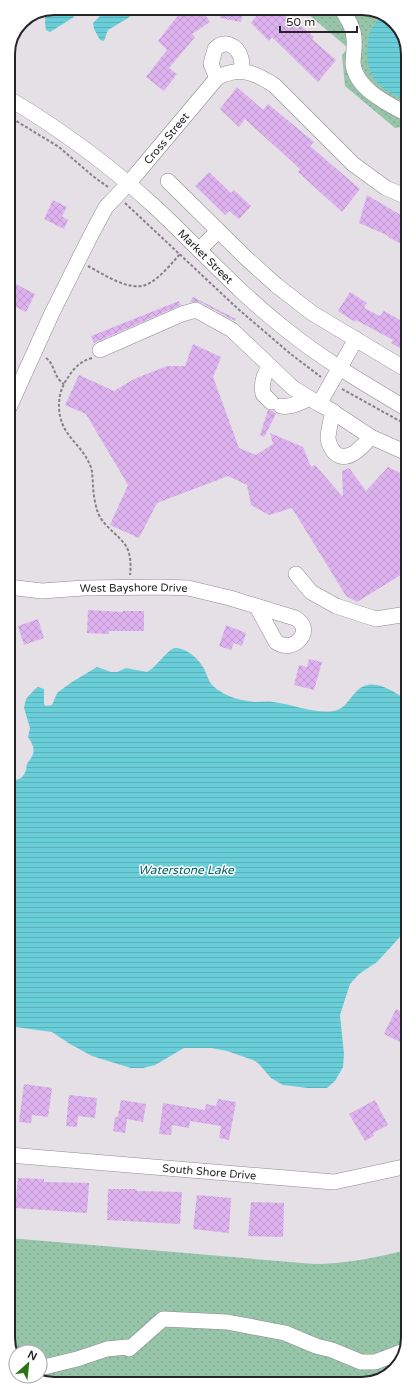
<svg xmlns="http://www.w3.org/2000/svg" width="416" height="1392" font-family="'Varela Round',sans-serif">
	<defs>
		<pattern id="grass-dots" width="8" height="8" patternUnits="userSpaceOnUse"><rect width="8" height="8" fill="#96c5a9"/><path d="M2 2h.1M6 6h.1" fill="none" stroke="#81a991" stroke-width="1.8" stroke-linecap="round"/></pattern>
		<pattern id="water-rules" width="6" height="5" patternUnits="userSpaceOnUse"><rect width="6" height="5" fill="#69ced8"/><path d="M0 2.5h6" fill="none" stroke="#5bb1b9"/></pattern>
		<pattern id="building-cross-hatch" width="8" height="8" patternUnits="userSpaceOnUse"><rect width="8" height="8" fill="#ddb2ef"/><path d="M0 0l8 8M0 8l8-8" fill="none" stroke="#be99cd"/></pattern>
	</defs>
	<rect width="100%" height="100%" fill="#e5dfe6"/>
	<g fill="url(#grass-dots)">
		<path d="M301,8H368L393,19L407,44V126L395,128L345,86L342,55L348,48Z"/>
		<path d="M9,1238L314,1264C346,1264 377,1257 408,1250V1339L397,1368L372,1383L50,1384L32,1376H40V1352H16V1360L9,1348Z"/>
	</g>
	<g fill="url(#water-rules)">
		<path d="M54,8H73L74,17L50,32L46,30C45,20 43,12 54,8Z"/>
		<path d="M96,8H135V12L128,18L108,30L104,41L100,40L94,29L93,23L100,16Z"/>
		<path d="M388,17L393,19L407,44V101C394,95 377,87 371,73C365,59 365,29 379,20C381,19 385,18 388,17Z"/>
		<path d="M174,648C185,647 198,658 203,667C207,674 208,681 213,686C225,697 239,700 255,702C261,702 267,701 273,702C293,704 313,714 333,711C344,710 349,699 356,692C371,675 393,691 408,701V928L377,962L359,974L350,984L340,1015L344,1054L343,1067L335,1081L327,1088H308L283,1085L271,1078L258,1063L253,1060L227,1051L211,1048H184L155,1065L143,1068H131L92,1056L70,1044L52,1032L16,1027L9,1032V778C17,782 23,779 26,770C27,768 26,766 27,764C28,762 30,760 31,758C36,751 33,744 28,737L30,728L24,708L26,699L35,689L38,687L44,689V704L46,706L52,705L57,693L72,682L97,667L111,672H117L126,668L147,672C158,666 163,654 174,648Z"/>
	</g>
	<g fill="url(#building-cross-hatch)">
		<path d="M184,8H201L210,22L192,34L195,37L169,68L177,74L164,91L146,77L167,50L158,41L179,14L178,12Z"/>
		<path d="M222,8H244L241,22L220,18Z"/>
		<path d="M262,8H276L292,22L294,20L314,37L312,39L336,60L318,82L272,37L269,41L251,23Z"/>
		<path d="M237,87L263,110L268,104L314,142L310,146L360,189L342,212L298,172L300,169L245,119L239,127L220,109Z"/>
		<path d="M209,172L231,193L234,190L251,206L239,219L229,211L225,215L195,186Z"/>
		<path d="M367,195L399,214H400L407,217V247L388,237L389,236L359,223Z"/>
		<path d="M53,200L67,207L62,216L68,220L64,229L44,219Z"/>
		<path d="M14,283L35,294L26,312L8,303V295Z"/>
		<path d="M350,292L367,303L364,308L380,316L384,311L407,324V352L391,343L393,340L356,320L355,322L338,311Z"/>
		<path d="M193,297L236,319L235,321L200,302H190Z"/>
		<path d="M179,301L181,305L94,343L91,336Z"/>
		<path d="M193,344L221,357L213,377L239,448L256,455L273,444L270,433L303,447L311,467L315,465L343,497L342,471L349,468L366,491L388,467L407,476V490L402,501L407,509V571L357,602L346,596L292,508L269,515L251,505L247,485L228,476L157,503L139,538L110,525L128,485L86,414L65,405L79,375L114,391L134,379L167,366H185Z"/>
		<path d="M268,410L273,411L276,414L264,437L260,435Z"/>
		<path d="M88,610L123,612V611H144V631H109V634L87,633Z"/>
		<path d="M38,619L44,638L24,645L18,626Z"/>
		<path d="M226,625L246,633L242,646L234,643L231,650L219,646Z"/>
		<path d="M309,659L322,662L314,690L294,685L299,665L307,667Z"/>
		<path d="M396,1009L408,1015V1046L384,1034Z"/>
		<path d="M24,1084L52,1088L48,1117L32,1115L31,1123L19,1122Z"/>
		<path d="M69,1095L97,1098L95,1118L78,1116L77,1127L66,1126Z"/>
		<path d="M218,1099L236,1102L229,1140L219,1138L221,1126L190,1121L189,1128L172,1125L171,1135L159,1134L163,1103L205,1110L206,1104L216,1106Z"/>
		<path d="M121,1100L146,1104L143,1122L127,1119L125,1133L113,1131L115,1117H118Z"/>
		<path d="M375,1100L388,1125L373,1133L374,1136L365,1141L349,1114Z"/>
		<path d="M18,1178L44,1179V1182L89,1183L87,1213L15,1208Z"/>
		<path d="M108,1189H137L136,1191L182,1192L180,1224L107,1220Z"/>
		<path d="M197,1195L231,1198L229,1233L193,1229Z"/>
		<path d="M251,1202L284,1203L283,1237L248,1236Z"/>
	</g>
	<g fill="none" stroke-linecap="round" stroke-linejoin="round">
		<g stroke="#908a91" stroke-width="16">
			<g id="minor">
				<path d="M341,8C347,18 354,28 354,39C355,47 353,56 353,64C356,89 388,104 407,114"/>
				<path d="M217,78L211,64L215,49C225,39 237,45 241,58C242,62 242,67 242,71"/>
				<path id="s1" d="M8,98C60,129 109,165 154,206C197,246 237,291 284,328C322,359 365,384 407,409"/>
				<path d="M168,181L246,258L276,285L312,313L407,370"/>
				<path d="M199,250L218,231"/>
				<path d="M356,339L319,404L327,408L371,437L407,453"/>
				<path d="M100,350L182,314L196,310L232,330L293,388L319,404"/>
				<path d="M270,367C263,375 261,383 263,394L271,402"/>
				<path d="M281,406C291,408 300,402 309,399"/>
				<path id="s2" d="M8,410L52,313L91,235L106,207L128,184L217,78C239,66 254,72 274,85L353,164L386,188L407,197"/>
				<path d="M333,411C331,420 328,431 328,439C329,444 332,450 335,453C348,464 363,446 371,437"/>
				<path d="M296,574L311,592L336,606L376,619L407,614"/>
				<path id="s3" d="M8,587L42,591L83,588L161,587L188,588L230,598L295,618C316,629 294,655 276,642L257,607"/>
				<path id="s4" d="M9,1155L334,1182L408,1166"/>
				<path d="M40,1368L77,1359L107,1349L127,1347L129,1349L163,1319L227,1322L285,1333L316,1346L332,1350L361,1362H375L404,1351"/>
			</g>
		</g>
		<g stroke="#858186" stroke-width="2" stroke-dasharray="3 2" stroke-linecap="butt">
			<path d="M8,116L59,147L94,177L108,187"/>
			<path d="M125,203L237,308L292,355L321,377"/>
			<path d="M88,266C103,274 131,293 148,284C161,277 171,264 180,254"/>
			<path d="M46,358C55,364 53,377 64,384"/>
			<path d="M92,358C80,361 73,369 67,379C57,393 56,415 66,431C73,442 84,451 89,463C93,470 92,476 93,483C93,493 95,504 98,513C104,527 118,534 126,546C131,554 131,566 130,575"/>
			<path d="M342,389L407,425"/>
		</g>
		<use href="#minor" stroke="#fff" stroke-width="15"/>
	</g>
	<g text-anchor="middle" stroke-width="3" stroke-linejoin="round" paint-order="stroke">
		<g font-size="11" fill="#262427" stroke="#fff">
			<text dy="4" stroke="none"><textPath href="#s2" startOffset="317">Cross Street</textPath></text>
			<text dy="4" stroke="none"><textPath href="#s1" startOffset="254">Market Street</textPath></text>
			<text dy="4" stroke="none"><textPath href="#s3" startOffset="126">West Bayshore Drive</textPath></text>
			<text dy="4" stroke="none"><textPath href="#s4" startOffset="201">South Shore Drive</textPath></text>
		</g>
		<g font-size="12" font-style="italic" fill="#056168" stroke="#fff">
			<text x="186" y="874">Waterstone Lake</text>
		</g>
	</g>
	<path d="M0 0H416V1392H0ZM54 15H362A39 39 0 0 1 401 54V1338A39 39 0 0 1 362 1377H54A39 39 0 0 1 15 1338V54A39 39 0 0 1 54 15Z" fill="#fff" fill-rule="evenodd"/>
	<path fill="none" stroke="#262427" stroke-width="2" d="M54 15H362A39 39 0 0 1 401 54V1338A39 39 0 0 1 362 1377H54A39 39 0 0 1 15 1338V54A39 39 0 0 1 54 15Z"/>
	<g transform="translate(28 1364) rotate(27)"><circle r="19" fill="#ffffff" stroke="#a8a7a9"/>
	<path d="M0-3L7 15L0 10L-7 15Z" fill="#2b7315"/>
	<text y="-6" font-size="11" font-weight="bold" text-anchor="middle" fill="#262427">N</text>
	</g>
	<path d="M280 26v6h77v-6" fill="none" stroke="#262427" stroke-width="2"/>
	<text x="286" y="26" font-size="12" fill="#262427" stroke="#ffffff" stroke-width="3" paint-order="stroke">50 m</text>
</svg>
